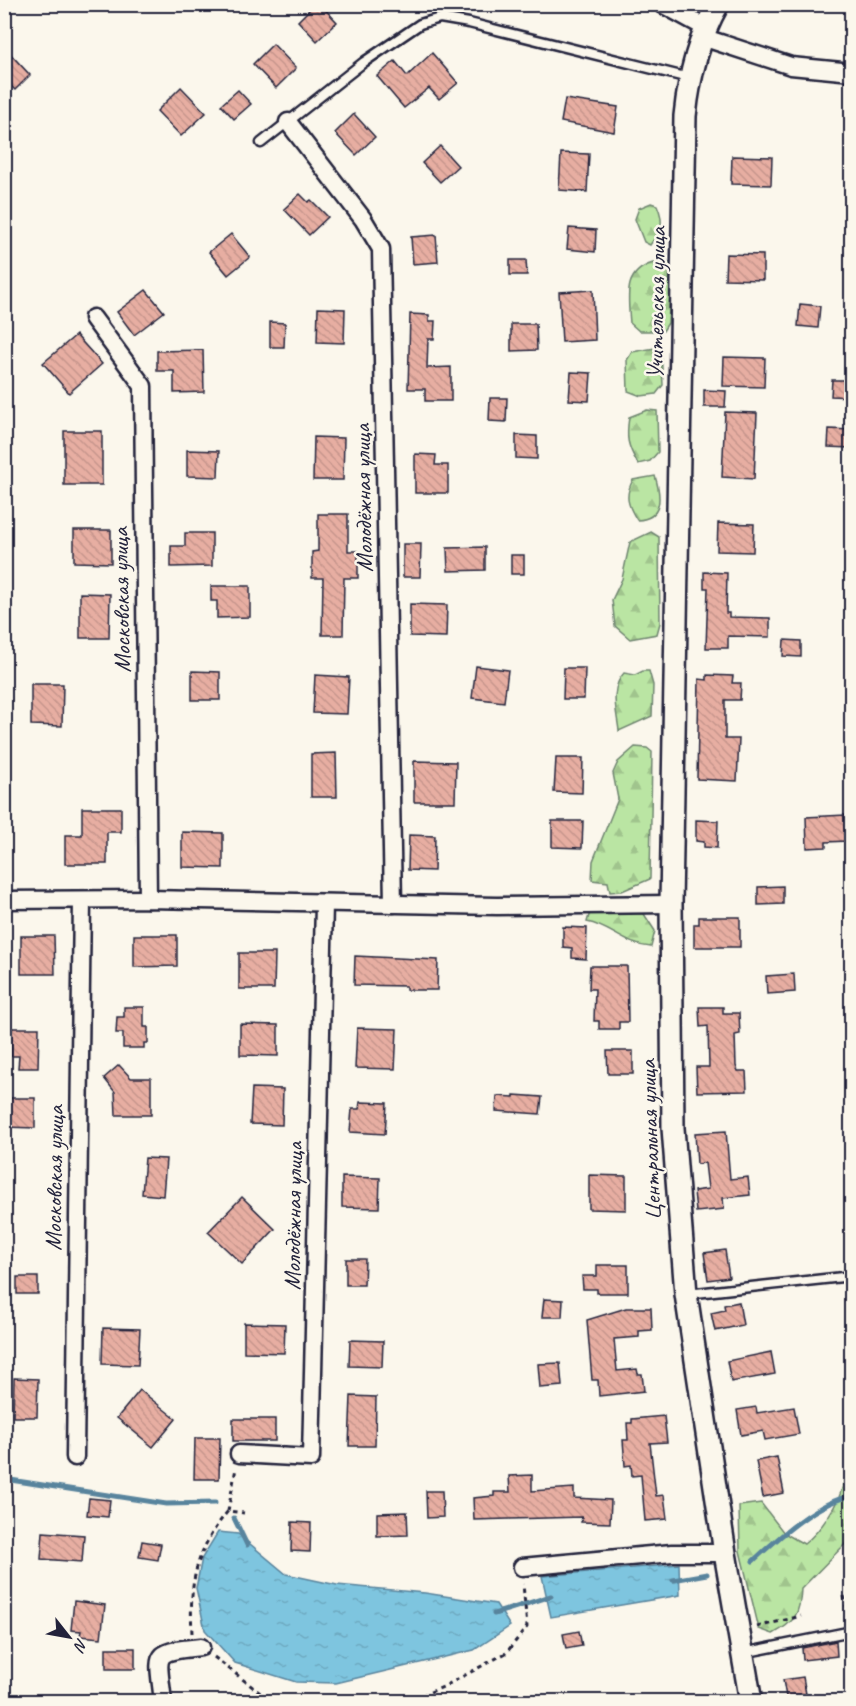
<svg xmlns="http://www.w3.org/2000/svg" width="856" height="1706" font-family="Caveat,sans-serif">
	<defs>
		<pattern id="forest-firs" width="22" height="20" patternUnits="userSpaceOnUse" patternTransform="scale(1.5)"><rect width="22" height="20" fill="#bae5a3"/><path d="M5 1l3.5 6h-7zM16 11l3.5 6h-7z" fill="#a0c48d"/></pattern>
		<pattern id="water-ripples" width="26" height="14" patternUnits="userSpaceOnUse" patternTransform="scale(1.5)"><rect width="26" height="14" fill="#7ec5df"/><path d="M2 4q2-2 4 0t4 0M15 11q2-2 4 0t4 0" fill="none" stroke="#6da9c0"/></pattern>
		<pattern id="building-back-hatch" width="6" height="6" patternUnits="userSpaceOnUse" patternTransform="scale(1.5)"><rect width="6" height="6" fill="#e7aea2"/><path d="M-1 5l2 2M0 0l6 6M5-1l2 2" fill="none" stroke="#c6958c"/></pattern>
	</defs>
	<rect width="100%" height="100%" fill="#fbf7ec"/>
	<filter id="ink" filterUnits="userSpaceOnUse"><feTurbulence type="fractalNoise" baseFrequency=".0167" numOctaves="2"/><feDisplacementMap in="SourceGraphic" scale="12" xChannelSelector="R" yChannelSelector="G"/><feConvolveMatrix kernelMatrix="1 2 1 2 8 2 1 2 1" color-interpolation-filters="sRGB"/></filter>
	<g filter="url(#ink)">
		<g fill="url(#forest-firs)" stroke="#6e846f" stroke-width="1.5">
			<path d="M651,203L657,205C665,223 661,230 650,245L644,242L635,219L639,208Z"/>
			<path d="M653,263H670L672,266L668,323L663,331H639L630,323C628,296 623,272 653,263Z"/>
			<path d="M655,348L661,351L663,385L656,394L641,396L628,391L627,360L632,352Z"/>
			<path d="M647,410L657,411L658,452L650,461L638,464C627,445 626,438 629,417Z"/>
			<path d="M655,476C661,495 664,519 637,520C628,506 624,496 633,480Z"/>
			<path d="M651,532L659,537L660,623L657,634L630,639L615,626L612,600L622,579L630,542Z"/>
			<path d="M643,671H649L653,685L652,716L619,731C617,712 609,689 624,673L635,675Z"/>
			<path d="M635,747L647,748L652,752L650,879L622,891L610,892L608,882L592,880L593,861L618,799L613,773L618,762Z"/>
			<path d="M618,911L644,914L655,931L651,947C624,945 612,927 587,922L590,912Z"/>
			<path d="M851,1471V1538L801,1589C800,1614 795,1622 773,1634L759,1629L740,1551L739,1506L761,1503L784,1533L804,1544C820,1531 830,1516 839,1497C843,1488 844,1477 851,1471Z"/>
		</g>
		<g fill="url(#water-ripples)" stroke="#59849d" stroke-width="1.5">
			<path d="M218,1532L238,1534L286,1574L337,1585L425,1593L496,1604L510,1626L474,1650L336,1683L296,1682L235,1663L205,1630L196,1588L202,1558Z"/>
			<path d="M679,1564L680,1595L551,1617L542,1576Z"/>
		</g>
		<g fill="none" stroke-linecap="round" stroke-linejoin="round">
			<g stroke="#59849d" stroke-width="5">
				<path d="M4,1479L166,1504L215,1503"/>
				<path d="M234,1518L247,1545"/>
				<path d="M753,1561C778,1538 818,1501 852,1496"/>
				<path d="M673,1580L707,1574"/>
				<path d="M494,1614L551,1596"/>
			</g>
		</g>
		<g fill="url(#building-back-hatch)" stroke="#22223b" stroke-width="1.5">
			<path d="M315,4H320L337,22L317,41L298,21Z"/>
			<path d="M273,44L296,68L276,88L253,64Z"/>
			<path d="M4,47L30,75L15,90L4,79Z"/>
			<path d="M432,53L458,83L439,99L429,88L404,108L377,76L395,61L407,76Z"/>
			<path d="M181,87L206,113L181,136L157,111Z"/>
			<path d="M238,90L251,104L234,119L221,105Z"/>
			<path d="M565,99L618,107L614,132L561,122Z"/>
			<path d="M354,114L375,137L356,155L335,133Z"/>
			<path d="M440,146L458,166L440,182L422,163Z"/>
			<path d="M561,153L589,154L587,192L559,190Z"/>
			<path d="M732,156L772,157L771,185L731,184Z"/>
			<path d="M300,194L308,202L311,200L328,217L309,235L284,209Z"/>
			<path d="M569,228L596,230L595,252L567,249Z"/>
			<path d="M231,234L250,257L228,275L209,252Z"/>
			<path d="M436,235L438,262L413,264L411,237Z"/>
			<path d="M726,254L763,255V280L725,279Z"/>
			<path d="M510,260H526L527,275H510Z"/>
			<path d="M146,290L164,312L134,335L117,312Z"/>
			<path d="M593,290L595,340L562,342L559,292Z"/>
			<path d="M800,304L820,306L818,328L798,326Z"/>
			<path d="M318,308L345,309L344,343L317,342Z"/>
			<path d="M410,314L429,315V321H435L434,339H428L427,368L451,367V401H425V389H408Z"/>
			<path d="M270,322L285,323L284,347H270Z"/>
			<path d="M511,324H536L537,350L511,351Z"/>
			<path d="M76,335L102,364L69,393L43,363Z"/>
			<path d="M203,350L204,392L174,393V371H157V351Z"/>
			<path d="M724,357L765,358L764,387L723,386Z"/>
			<path d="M571,372L591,373L589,401L569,400Z"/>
			<path d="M832,380H852V397L831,396Z"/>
			<path d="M704,390L726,391L725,407H704Z"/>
			<path d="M490,398H507L506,422L489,421Z"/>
			<path d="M725,412L757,413L754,479L722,477Z"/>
			<path d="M829,429L851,430L850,448L828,447Z"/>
			<rect x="64" y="431" width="38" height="54"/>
			<path d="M516,435L537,436V459L516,458Z"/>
			<path d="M314,437L344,438L343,480H313Z"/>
			<path d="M187,450L219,451L218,477L187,476Z"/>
			<path d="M415,454L436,455L435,465H448V493H415Z"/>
			<path d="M318,514H348V551H358V578H344L343,635H322L323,578H312V552L318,551Z"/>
			<path d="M718,523L754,524L753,552L717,551Z"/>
			<path d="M74,530H111V563L74,562Z"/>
			<path d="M185,533H212V566L171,567V546H185Z"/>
			<path d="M403,544H421L420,577H403Z"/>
			<path d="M485,547V570L448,571L447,548Z"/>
			<rect x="511" y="555" width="13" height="19"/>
			<path d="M704,572L727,573L726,613H729V617L770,618V637L728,636V648H706L708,588H704Z"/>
			<path d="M211,586H250V617L217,618V601H211Z"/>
			<path d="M80,593L110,594L109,638H80Z"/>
			<path d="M410,604L447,605L446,637L410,636Z"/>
			<path d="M784,640L801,641V657L783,656Z"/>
			<path d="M476,666L508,670L504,702L472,698Z"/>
			<path d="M564,668H585L584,699H563Z"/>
			<path d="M192,671L220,672V700H192Z"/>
			<path d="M315,675L349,677L347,714L313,713Z"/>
			<path d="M707,675L733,676L732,683H741L740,700H725V739H739L737,781L697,779L699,679L707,680Z"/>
			<path d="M31,684H63L62,726L31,725Z"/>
			<path d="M336,753L337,797H311V754Z"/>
			<path d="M556,758H583L582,793L554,792Z"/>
			<path d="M414,761L456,762L455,802H414Z"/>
			<path d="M82,808H121V832H107V864H65V835H82Z"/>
			<path d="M846,815L847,841L826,842V847L807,848L806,817Z"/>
			<path d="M696,820L718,821L717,848L704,847V842L696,841Z"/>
			<path d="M552,821H583L582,848L552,847Z"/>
			<path d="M182,832L223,833V868L182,867Z"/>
			<path d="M409,835L435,836L434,871L408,870Z"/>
			<path d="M783,886V904L758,905V887Z"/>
			<path d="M699,917H740V947H694V924H699Z"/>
			<path d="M563,927L587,928L586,959L572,958V948L563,947Z"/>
			<path d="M134,935H177V966L134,967Z"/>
			<path d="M21,936H54L55,974H21Z"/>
			<path d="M239,953H275L274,989H239Z"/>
			<path d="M355,956L438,960L437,990H406V986L354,985Z"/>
			<path d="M590,966H627L628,1022H619V1029H599V1021H594L595,989H589Z"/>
			<path d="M794,974L795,992L767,994L766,976Z"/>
			<path d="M124,1007H144V1027H148V1043H144V1048H123V1033H116L117,1017H124Z"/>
			<path d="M699,1007H723V1013H739L740,1034L735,1035L736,1066L738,1071H746L747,1091L697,1092L696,1067H709L708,1026L700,1027Z"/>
			<path d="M240,1024L278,1025V1056L240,1055Z"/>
			<path d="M11,1028H39L38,1068H18L19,1056H11Z"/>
			<path d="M357,1028L397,1029L395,1069L355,1068Z"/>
			<path d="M607,1051H633V1074H608Z"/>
			<path d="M119,1065L131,1078H151V1115H116L115,1092L104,1078Z"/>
			<path d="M252,1088L283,1089L282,1125L250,1124Z"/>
			<path d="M514,1095L542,1097L540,1114L496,1111L497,1096L514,1097Z"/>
			<path d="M6,1098H35V1128L5,1127Z"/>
			<path d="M360,1102L387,1103L385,1134L350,1132L352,1109H359Z"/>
			<path d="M726,1131L730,1179L748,1177L750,1195L723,1198L724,1209L696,1212L694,1191L708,1189L705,1163L697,1164L695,1133Z"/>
			<path d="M145,1158L166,1159L163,1196L142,1194Z"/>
			<path d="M589,1175L626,1176V1210L589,1209Z"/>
			<path d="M342,1177L380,1178L379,1208L342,1207Z"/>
			<path d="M242,1197L275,1229L242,1264L208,1232Z"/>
			<path d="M725,1250L729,1277L708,1280L704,1253Z"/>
			<path d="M346,1259H365L364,1285H346Z"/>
			<path d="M597,1265H628V1293H597V1289H583L582,1276H597Z"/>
			<rect x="17" y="1277" width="21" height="17"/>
			<path d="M544,1299L563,1300L562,1317H542Z"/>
			<path d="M739,1302L743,1325L715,1331L711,1313L725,1310L724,1305Z"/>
			<path d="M626,1308H651L652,1330L639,1331V1337L614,1339L617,1371L637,1369L638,1374H642L644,1391L599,1396L598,1380H592L587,1320Z"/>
			<path d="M244,1323L285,1324L284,1353L244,1352Z"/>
			<path d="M103,1328L140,1329L138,1365L102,1364Z"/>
			<path d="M350,1340L383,1341L382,1367L349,1366Z"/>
			<path d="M771,1352L775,1374L731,1382L727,1361Z"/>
			<path d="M560,1363L562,1386L540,1388L538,1364Z"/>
			<path d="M14,1378L38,1379L37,1417H13Z"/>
			<path d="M140,1390L176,1419L153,1447L117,1418Z"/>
			<path d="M351,1396L376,1397L375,1446H349Z"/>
			<path d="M756,1407L757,1413L794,1407L799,1434L765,1440L763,1431L741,1435L737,1410Z"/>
			<path d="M664,1416L667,1442L650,1443L656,1496L664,1495L667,1519L645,1521L641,1475L632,1476L631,1465L625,1466L623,1440H628L627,1423H632V1419Z"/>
			<rect x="233" y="1419" width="42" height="22"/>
			<path d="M195,1438H220L219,1479H194Z"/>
			<path d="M777,1457L784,1493L763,1497L756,1461Z"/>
			<path d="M532,1475V1491L574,1488V1498L611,1500L610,1523L581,1522L582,1517L474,1520L473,1498L494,1496V1492H510L509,1476Z"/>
			<path d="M426,1491H442L443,1517L427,1518Z"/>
			<path d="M89,1498L110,1500L108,1517L87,1515Z"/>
			<path d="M407,1512L408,1535L377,1536V1513Z"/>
			<path d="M292,1522L311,1523L310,1552L291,1551Z"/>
			<path d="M43,1532L84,1535L82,1562L41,1559Z"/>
			<path d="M142,1541L161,1544L158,1560L139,1557Z"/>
			<path d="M74,1601L105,1605L101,1638L80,1636L81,1631L71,1630Z"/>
			<path d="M579,1631L582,1646L566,1649L563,1634Z"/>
			<path d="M836,1641L837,1656L803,1660L802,1648Z"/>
			<rect x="106" y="1648" width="29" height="21"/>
			<path d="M803,1677L806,1694L786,1697L783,1680Z"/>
		</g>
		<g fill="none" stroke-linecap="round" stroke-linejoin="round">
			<g stroke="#22223b" stroke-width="13">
				<g id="service">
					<path d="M261,143L364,62L420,24L440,18L469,23L689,78"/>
					<path d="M687,1294L852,1276"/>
					<path d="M743,1653L852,1631"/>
				</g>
			</g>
			<g stroke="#22223b" stroke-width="21">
				<g id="minor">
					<path d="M662,4L706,28"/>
					<path d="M702,37L791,66L852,72"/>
					<path d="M288,122L363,219L381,249L393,904"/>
					<path d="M93,318L143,386L148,899"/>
					<path d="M4,900L148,899L497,906L671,904"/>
					<path d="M239,1454L311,1458L324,904"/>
					<path d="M75,1457L82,900"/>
					<path d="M522,1567L672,1553H725"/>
					<path d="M163,1702C158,1653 150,1652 201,1647"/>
				</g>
			</g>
			<g stroke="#22223b" stroke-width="26">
				<path id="tertiary" d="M718,4C698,39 689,77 685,116L671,904L673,1128L686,1294L725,1553L751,1702"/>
			</g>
			<g stroke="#22223b" stroke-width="3" stroke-dasharray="4.5 4.5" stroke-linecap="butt">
				<path d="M228,1511L236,1468"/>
				<path d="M844,1596L849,1619"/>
				<path d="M757,1627L801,1616"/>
				<path d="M192,1633C189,1582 196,1550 228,1511L244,1513"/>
				<path d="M214,1657L272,1702"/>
				<path d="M405,1702L443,1687L506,1653L527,1627L523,1584"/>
			</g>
			<use href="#service" stroke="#fbf7ec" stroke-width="8"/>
			<use href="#minor" stroke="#fbf7ec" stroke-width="16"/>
			<use href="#tertiary" stroke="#fbf7ec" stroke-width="21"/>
		</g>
	</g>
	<g text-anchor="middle" stroke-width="5" stroke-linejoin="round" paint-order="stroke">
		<g font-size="24" fill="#22223b" stroke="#fbf7ec">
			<text transform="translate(656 303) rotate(-89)" y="8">Учительская улица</text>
			<text transform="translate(363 498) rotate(-91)" y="8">Молодёжная улица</text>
			<text transform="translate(121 600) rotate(-91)" y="8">Московская улица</text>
			<text transform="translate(650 1140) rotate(-92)" y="8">Центральная улица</text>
			<text transform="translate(54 1178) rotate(-89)" y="8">Московская улица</text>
			<text transform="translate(293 1216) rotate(-89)" y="8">Молодёжная улица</text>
		</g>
	</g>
	<rect width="856" height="1706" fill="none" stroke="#fbf7ec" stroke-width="24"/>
	<rect x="12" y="12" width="832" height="1682" fill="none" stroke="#22223b" stroke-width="2" filter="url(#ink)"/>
	<g transform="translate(69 1637) rotate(121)" stroke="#fbf7ec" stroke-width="4.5" paint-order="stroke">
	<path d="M0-4.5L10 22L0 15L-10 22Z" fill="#22223b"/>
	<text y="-9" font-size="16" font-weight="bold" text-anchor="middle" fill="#22223b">N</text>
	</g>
</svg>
